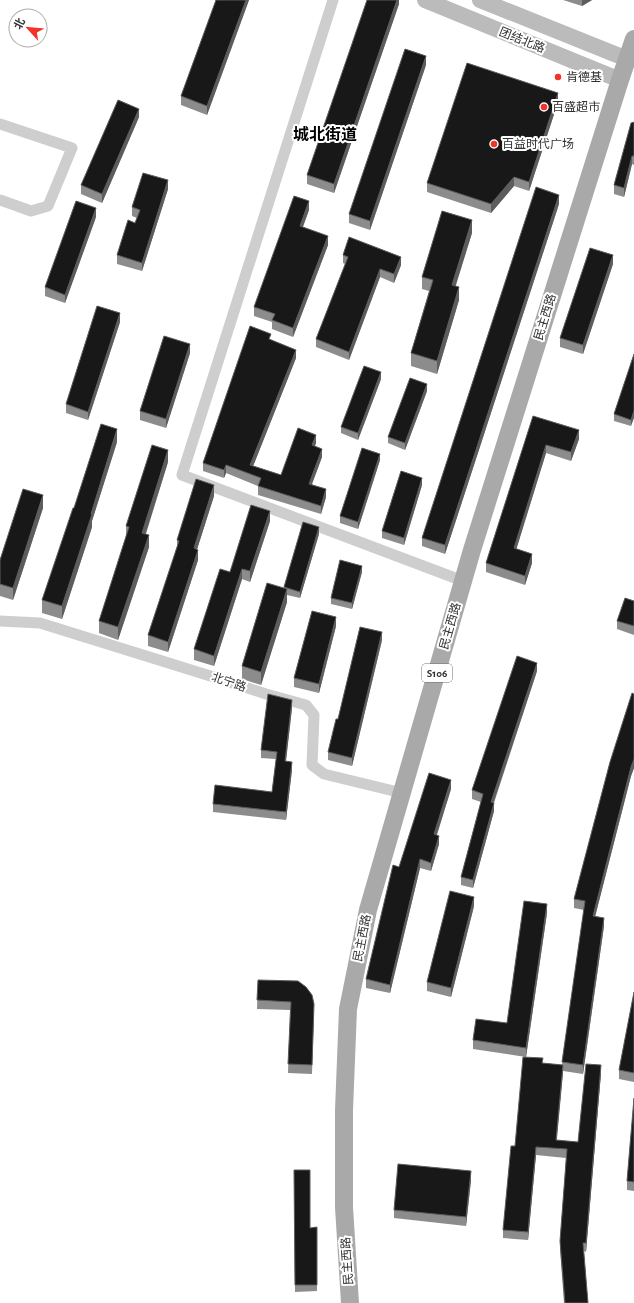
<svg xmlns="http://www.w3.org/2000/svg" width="634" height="1303" font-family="'Alegreya Sans','Noto Sans SC',sans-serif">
	<rect width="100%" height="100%" fill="#fff"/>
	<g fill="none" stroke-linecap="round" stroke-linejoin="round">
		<g stroke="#cecece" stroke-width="11">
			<path d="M333,0L182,475L463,581"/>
			<path d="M0,124L72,148L48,206L31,211L0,200"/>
			<path d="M0,621L40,623L220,679L266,694L306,705L314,715L312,765L324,774L402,793"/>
		</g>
		<g stroke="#bbb" stroke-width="16">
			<path d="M425,0L620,80"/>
			<path d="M480,0L627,59"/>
		</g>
		<path stroke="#a9a9a9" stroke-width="18" d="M350,1303L344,1207V1110L348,1009L368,910L472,550L620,80L634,39"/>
	</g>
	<g fill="#8c8c8c">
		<path d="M216,0H249L207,115L181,105V96Z"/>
		<path d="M399,0V4L334,193L307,184V175Z"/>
		<path d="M563,0H592L582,6Z"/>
		<path d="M426,65L370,230L349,223V214Z"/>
		<path d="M558,102L529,191L514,186L491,213L427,192V183Z"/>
		<path d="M139,117L102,203L81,194V185Z"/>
		<path d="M634,122V165L632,164L624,197L614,194V185Z"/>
		<path d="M168,189L142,271L117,264V255L135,223L137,218L132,216V207Z"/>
		<path d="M559,204L445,554L422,546V538Z"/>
		<path d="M309,210L303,227L328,245L293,337L272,329V322L254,316V307Z"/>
		<path d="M96,217L65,303L45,296V287Z"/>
		<path d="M472,233L455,286L459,300L437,374L411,366V353L429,291L422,289V277Z"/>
		<path d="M343,255L401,265L394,283L380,277L349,360L316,347V339L345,264L343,263Z"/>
		<path d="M613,264L583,354L560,347V338Z"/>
		<path d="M120,322L88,420L66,413V404Z"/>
		<path d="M271,340L296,358L253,466L281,475L316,443L315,446L322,457L312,484L326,497L321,514L258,495V486L226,473L224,478L203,471V463Z"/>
		<path d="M190,353L166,428L140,420V411Z"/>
		<path d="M634,354L631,426L614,421V414Z"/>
		<path d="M381,379L358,440L341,433V427Z"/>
		<path d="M427,391L405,450L388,443V437Z"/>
		<path d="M533,416L579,439L571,461L546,453L516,549L532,563L525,585L486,572V563Z"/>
		<path d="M117,442L92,521V527L62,619L42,613V600L74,508Z"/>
		<path d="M380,460L358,529L340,523V516Z"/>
		<path d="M168,462L146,534L149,547L118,640L99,633V621L126,537V526Z"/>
		<path d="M422,485L404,545L382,538V531Z"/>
		<path d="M214,496L197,549L198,560L168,652L148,646V635L177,548V540Z"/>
		<path d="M43,508L13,600L0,596V560Z"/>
		<path d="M270,521L250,582L242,579L214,666L194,660V649L230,572Z"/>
		<path d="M319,534L300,598L287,595V602L261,685L242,679V666L284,587Z"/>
		<path d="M362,572L352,609L331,604V598Z"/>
		<path d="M634,601V635L617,629V621Z"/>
		<path d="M336,626L319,693L294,687V678Z"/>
		<path d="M382,640L352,766L328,760V752L338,719Z"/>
		<path d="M537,671L494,803V811L473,888L461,885V877L481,802L472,799V790Z"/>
		<path d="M634,694V768L631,776L595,916L604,926L583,1074L563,1071L556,1141L578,1142L601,1073L586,1252L584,1251L588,1303H564L560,1249V1241L566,1158L536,1155L528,1240L503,1238V1230L515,1146L543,1063L562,1065L584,910L574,908V899Z"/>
		<path d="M292,708L286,761L292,770L286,820L213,812V804L272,792L276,759L261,758V750Z"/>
		<path d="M451,789L437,835L439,844L431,871L420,868L390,993L366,988V979L399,867Z"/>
		<path d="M474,906L451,997L427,991V982Z"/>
		<path d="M547,913L526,1057L473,1049V1040L507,1023Z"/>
		<path d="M258,980L314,1013L312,1074L288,1073L290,1010L257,1009Z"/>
		<path d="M634,992V1082L619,1079V1070Z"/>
		<path d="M634,1098V1191L627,1190V1181Z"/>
		<path d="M294,1170L310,1228L317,1227V1291L295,1292Z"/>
		<path d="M471,1180L466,1226L394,1218V1210Z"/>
	</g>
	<g fill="#5d5d5d">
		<path d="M246,0H249L207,115V106Z"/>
		<path d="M397,0H399V4L334,193V184Z"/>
		<path d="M582,0H592L582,6Z"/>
		<path d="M426,56V65L370,230V221Z"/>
		<path d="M558,93V102L529,191V182Z"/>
		<path d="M139,109V117L102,203V194Z"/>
		<path d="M632,156V164L624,197V188Z"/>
		<path d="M514,177V186L491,213V204Z"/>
		<path d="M168,180V189L142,271V263Z"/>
		<path d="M559,195V204L445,554V545Z"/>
		<path d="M309,201V210L300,234V226Z"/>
		<path d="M96,208V217L65,303V295Z"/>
		<path d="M472,220V233L452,298V285Z"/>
		<path d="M328,236V245L293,337V328Z"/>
		<path d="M613,255V264L583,354V345Z"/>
		<path d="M401,257V265L394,283V274Z"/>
		<path d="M380,269V277L349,360V352Z"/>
		<path d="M459,287V300L437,374V361Z"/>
		<path d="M120,313V322L88,420V412Z"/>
		<path d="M190,344V353L166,428V419Z"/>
		<path d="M296,350V358L250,474V465Z"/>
		<path d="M381,372V379L358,440V433Z"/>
		<path d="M427,384V391L405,450V443Z"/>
		<path d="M634,411V418L631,426V420Z"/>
		<path d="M117,429V442L92,521V527L62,619V606Z"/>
		<path d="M579,430V439L571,461V452Z"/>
		<path d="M316,435V443L312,453V445Z"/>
		<path d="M546,445V453L514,557V548Z"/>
		<path d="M322,449V457L309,492V484Z"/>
		<path d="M168,450V462L142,545V533Z"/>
		<path d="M380,454V460L358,529V522Z"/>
		<path d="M226,465V473L224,478V470Z"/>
		<path d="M422,478V485L404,545V538Z"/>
		<path d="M214,485V496L194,559V548Z"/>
		<path d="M326,489V497L321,514V506Z"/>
		<path d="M43,495V508L13,600V588Z"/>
		<path d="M270,511V521L250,582V571Z"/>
		<path d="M319,527V534L300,598V592Z"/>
		<path d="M149,535V547L118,640V627Z"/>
		<path d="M198,550V560L168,652V642Z"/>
		<path d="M532,554V563L525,585V576Z"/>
		<path d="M362,566V572L352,609V603Z"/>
		<path d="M242,569V579L214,666V656Z"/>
		<path d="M287,589V602L261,685V672Z"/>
		<path d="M336,617V626L319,693V684Z"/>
		<path d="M382,632V640L352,766V758Z"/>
		<path d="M537,663V671L491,810V802Z"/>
		<path d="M292,700V708L285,769V761Z"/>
		<path d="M634,759V768L631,776L593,925V916L631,767Z"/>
		<path d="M292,762V770L286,820V812Z"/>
		<path d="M451,780V789L434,843V834Z"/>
		<path d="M494,803V811L473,888V880Z"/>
		<path d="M439,836V844L431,871V863Z"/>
		<path d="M420,859V868L390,993V985Z"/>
		<path d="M474,897V906L451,997V988Z"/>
		<path d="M547,904V913L526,1057V1048Z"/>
		<path d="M604,918V926L583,1074V1065Z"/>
		<path d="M563,1065V1073L556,1149V1140Z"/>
		<path d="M601,1065V1073L586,1252V1243Z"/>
		<path d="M536,1147V1155L528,1240V1232Z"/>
		<path d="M471,1171V1180L466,1226V1217Z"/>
	</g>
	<g fill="#181818" stroke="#5d5d5d">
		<path d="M216,0H246L207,106L181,96Z"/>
		<path d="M367,0H397L334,184L307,175Z"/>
		<path d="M405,49L426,56L370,221L349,214Z"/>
		<path d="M467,63L558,93L529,182L514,177L491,204L427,183Z"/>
		<path d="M118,100L139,109L102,194L81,185Z"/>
		<path d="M634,122V156H632L624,188L614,185L631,123Z"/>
		<path d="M143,173L168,180L142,263L117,255L128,220L135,223L140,210L132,207Z"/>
		<path d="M536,187L559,195L445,545L422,538Z"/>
		<path d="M294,196L309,201L300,226L328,236L293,328L272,320L275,314L254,307Z"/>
		<path d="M76,201L96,208L65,295L45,287Z"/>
		<path d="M442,211L472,220L452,285L459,287L437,361L411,353L433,280L422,277Z"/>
		<path d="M349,237L401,257L394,274L380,269L349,352L316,339L348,257L343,255Z"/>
		<path d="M590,248L613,255L583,345L560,338Z"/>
		<path d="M97,306L120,313L88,412L66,404Z"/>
		<path d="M250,326L271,334L269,339L296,350L250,465L281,475L298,428L316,435L312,445L322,449L309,484L326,489L321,506L258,486L261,478L226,465L224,470L203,463Z"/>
		<path d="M164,336L190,344L166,419L140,411Z"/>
		<path d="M634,354V411L631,420L614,414Z"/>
		<path d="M364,366L381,372L358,433L341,427Z"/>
		<path d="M410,378L427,384L405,443L388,437Z"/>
		<path d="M533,416L579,430L571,452L546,445L514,548L532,554L525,576L486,563Z"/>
		<path d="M101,424L117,429L91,514H92L62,606L42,600L73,508H74Z"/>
		<path d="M152,445L168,450L142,533L149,535L118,627L99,621L129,527L126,526Z"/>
		<path d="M362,448L380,454L358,522L340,516Z"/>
		<path d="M401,471L422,478L404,538L382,531Z"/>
		<path d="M196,479L214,485L194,548L198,550L168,642L148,635L179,541L177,540Z"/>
		<path d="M23,489L43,495L13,588L0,584V560Z"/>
		<path d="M251,505L270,511L250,571L242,569L214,656L194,649L220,569L230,572Z"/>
		<path d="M303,522L319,527L300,592L284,587Z"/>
		<path d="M340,560L362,566L352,603L331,598Z"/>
		<path d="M267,583L287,589L261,672L242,666Z"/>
		<path d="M625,598L634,601V626L617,621Z"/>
		<path d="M312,611L336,617L319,684L294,678Z"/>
		<path d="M360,627L382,632L352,758L328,752L336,719H338Z"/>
		<path d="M517,656L537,663L491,802L494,803L473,880L461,877L483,794L472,790Z"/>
		<path d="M632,693L634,694V759L631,767L593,916L604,918L583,1065L562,1062L585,901L574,899L610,762Z"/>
		<path d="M268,694L292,700L285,761L292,762L286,812L213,804L215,785L272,792L277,752L261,750Z"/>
		<path d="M429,773L451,780L434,834L439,836L431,863L420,859L390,985L366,979L393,865L399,867Z"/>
		<path d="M450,891L474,897L451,988L427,982Z"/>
		<path d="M524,901L547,904L526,1048L473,1040L476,1019L507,1023Z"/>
		<path d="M258,980L298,981L306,987L312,995L314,1004L312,1065L288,1064L291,1002L257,1000Z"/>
		<path d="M634,992V1073L619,1070Z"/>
		<path d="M523,1057L543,1058L542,1063L563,1065L556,1140L578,1142L586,1064L601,1065L586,1243H583L588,1303H565L560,1241L567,1149L536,1147L528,1232L503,1230L511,1146H515Z"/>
		<path d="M634,1098V1182L627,1181Z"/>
		<path d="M398,1164L471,1171L466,1217L394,1210Z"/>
		<path d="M294,1170H310V1228L317,1227V1285H295Z"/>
	</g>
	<g fill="#f33229" stroke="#fff" stroke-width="1.5">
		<circle cx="558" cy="77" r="4"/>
		<circle cx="544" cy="107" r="4"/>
		<circle cx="494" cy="144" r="4"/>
	</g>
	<g text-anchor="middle" stroke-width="4" stroke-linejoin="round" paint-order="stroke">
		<rect fill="#fff" stroke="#6f6f6f" stroke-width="1" x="422" y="664" width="30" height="18" rx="3"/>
		<g font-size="11" font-weight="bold" fill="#313131">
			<text x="437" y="677">S106</text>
		</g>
		<g font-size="12" fill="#313131" stroke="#fff">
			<text transform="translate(522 40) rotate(22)" y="4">团结北路</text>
			<text transform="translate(545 317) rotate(-73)" y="4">民主西路</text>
			<text transform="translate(450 626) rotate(-74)" y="4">民主西路</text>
			<text transform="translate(229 682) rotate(19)" y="4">北宁路</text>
			<text transform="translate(362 938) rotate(-79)" y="4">民主西路</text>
			<text transform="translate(347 1261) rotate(-94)" y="4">民主西路</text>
		</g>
		<g font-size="12" fill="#313131" stroke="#fff" text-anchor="start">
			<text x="566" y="81">肯德基</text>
			<text x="552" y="111">百盛超市</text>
			<text x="502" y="148">百益时代广场</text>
		</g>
		<g font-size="16" font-weight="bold" fill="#000" stroke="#fff">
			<text x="325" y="140">城北街道</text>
		</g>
	</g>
	<g transform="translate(28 28) rotate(297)"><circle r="19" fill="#ffffff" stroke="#adadad"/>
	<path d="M0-3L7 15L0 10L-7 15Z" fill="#f33229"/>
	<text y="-6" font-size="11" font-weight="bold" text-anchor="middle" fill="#313131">北</text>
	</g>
</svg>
